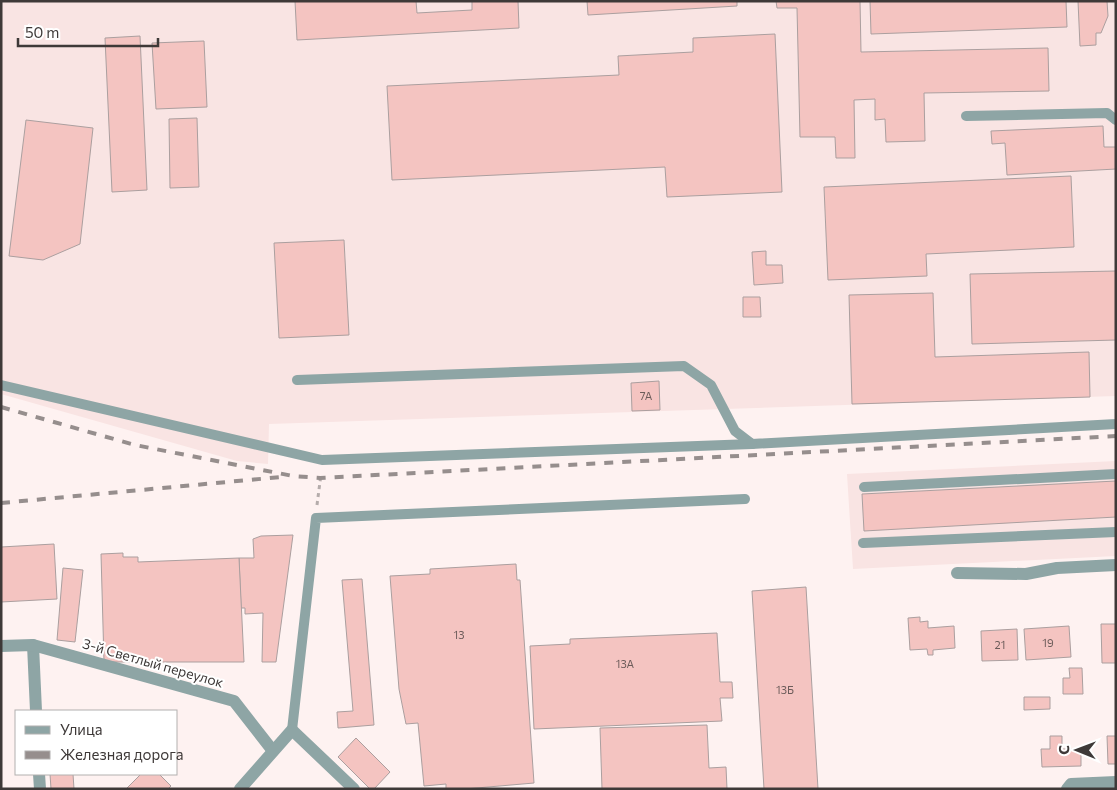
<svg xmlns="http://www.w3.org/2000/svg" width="1117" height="790" font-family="Commissioner,sans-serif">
	<rect width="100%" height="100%" fill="#fef2f1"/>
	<g fill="#f9e4e3">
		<path d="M1,1H1116V396L269,424L268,464L237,461L1,394Z"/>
		<path d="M1116,461V556L853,569L847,474Z"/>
	</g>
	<g fill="#f4c4c1" stroke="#ab9f9f">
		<path d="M295,1H416L417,13L472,10V1H518L519,28L297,40Z"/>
		<path d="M587,1H737V6L588,15Z"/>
		<path d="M776,1H860L861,52L1048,48L1049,91L924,93L925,141L886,142L885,119L875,120V99L854,100L855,158H836L835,137H800L797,8H777Z"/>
		<path d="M870,1H1066L1067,27L871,34Z"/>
		<path d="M1078,1H1107L1108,16L1101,33H1096V45L1080,46Z"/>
		<path d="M775,34L782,192L667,197L665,167L392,180L387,86L619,75L618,56L693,52V38Z"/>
		<path d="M140,36L147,190L112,192L105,38Z"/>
		<path d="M204,41L207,107L156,109L152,43Z"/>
		<path d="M197,118L199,187L170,188L169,119Z"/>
		<path d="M26,120L93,128L80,244L43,260L9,256Z"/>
		<path d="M1103,126L1104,147H1116V169L1007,175L1005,143L992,144L991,131Z"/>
		<path d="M1071,176L1074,247L926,254L927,276L828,280L824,187Z"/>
		<path d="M344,240L349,335L279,338L274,243Z"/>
		<path d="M766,251V265H782L783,283L754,285L752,252Z"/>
		<path d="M1116,271V340L972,344L970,274Z"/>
		<path d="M933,293L935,357L1089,352L1090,397L852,404L849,295Z"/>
		<path d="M743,297H760L761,317H743Z"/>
		<path d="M659,381L660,410L632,411L631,383Z"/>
		<path d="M1116,481V517L864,531L862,494Z"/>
		<path d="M293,535L276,662H262L263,613L245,614V608H241L239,558H254L253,539L261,536Z"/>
		<path d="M54,544L57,599L1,602V547Z"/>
		<path d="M123,553V557H138V562L239,558L244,662H104L101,554Z"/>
		<path d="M516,564L517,580H520L534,783L465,789H446V784L424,786L418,723L406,724L399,689L390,576L430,574V569Z"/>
		<path d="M63,568L83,570L75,642L57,640Z"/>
		<path d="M362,579L374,725L338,728L337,712L353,711L342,580Z"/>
		<path d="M806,587L818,789H764L752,591Z"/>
		<path d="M920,617V622L928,621V628L954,626L955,648L933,650V655H928L927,649L910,650L908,618Z"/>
		<path d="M1101,624H1116V663H1102Z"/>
		<path d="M1069,626L1071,657L1026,660L1024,629Z"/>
		<path d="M1017,629L1018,660L982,661L981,631Z"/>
		<path d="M717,633L720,682H732L733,698H720L722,721L534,729L530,646L570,644V639Z"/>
		<path d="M1069,668H1082L1083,694H1063V678H1070Z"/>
		<path d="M1024,697H1050V709L1024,710Z"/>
		<path d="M707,725L709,768L726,767L727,789H602L600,728Z"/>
		<path d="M1050,736H1062V749H1081V766L1042,767L1041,749H1050Z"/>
		<path d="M1107,736H1116V764H1108Z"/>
		<path d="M356,738L390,772L374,789H370L338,757Z"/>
		<path d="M50,774H73L74,789H51Z"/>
		<path d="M141,774H159L171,786L168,789H126Z"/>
	</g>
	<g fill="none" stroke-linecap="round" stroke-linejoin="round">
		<path stroke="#b5acab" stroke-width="3" stroke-dasharray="4 4" stroke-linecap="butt" d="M317,505L321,474"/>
		<g stroke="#8ea5a5" stroke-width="10">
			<path d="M966,116L1107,113L1116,120"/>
			<path d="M297,380L684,366L711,385L735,431L752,444L1116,424"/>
			<path d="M1,385L322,460L752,444"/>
			<path d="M864,487L1116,474"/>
			<path d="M863,543L1116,532"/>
			<path d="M292,730L316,518L745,499"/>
		</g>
		<g stroke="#8ea5a5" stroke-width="12">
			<path d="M957,573L1026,574L1057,568L1116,565"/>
			<path d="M33,645L36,711"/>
			<path d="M1,646L33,645L234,701L273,751"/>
			<path d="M39,774L40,789"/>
			<path d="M240,789L292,730L354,789"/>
			<path d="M1067,789L1071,784L1116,782"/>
		</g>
		<g stroke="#968e8d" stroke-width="4" stroke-dasharray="9 9" stroke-linecap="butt">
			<path d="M1,407L135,445L293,476L320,478L1116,436"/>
			<path d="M1,503L281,477"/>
		</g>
	</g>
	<g text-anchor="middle" stroke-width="4" stroke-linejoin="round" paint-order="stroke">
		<g font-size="11" fill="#6c5c5a">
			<text x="646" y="400">7А</text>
			<text x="459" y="639">13</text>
			<text x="1048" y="647">19</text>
			<text x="1000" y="649">21</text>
			<text x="625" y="668">13А</text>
			<text x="785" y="694">13Б</text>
		</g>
		<g font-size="14" fill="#3e3938" stroke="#fff">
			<text transform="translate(153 663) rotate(16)" y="5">3-й Светлый переулок</text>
		</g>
	</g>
	<rect width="1117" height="790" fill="none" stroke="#3e3938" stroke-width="5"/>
	<rect x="15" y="710" width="162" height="65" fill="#ffffff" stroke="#b2b0af"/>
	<rect x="25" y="726" width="25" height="8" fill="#8ea5a5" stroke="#b2b0af"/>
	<text x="60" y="735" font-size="15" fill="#3e3938">Улица</text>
	<rect x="25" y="751" width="25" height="8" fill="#968e8d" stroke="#b2b0af"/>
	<text x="60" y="760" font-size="15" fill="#3e3938">Железная дорога</text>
	<g transform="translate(1077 750) rotate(271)" stroke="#ffffff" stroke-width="4" paint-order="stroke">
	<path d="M0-4L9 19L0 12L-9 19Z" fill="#3e3938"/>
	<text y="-8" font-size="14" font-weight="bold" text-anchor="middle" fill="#3e3938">С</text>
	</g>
	<path d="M18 38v8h140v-8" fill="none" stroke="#3e3938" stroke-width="2.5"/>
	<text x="25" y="38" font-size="15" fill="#3e3938" stroke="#ffffff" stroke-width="4" paint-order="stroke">50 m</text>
</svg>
